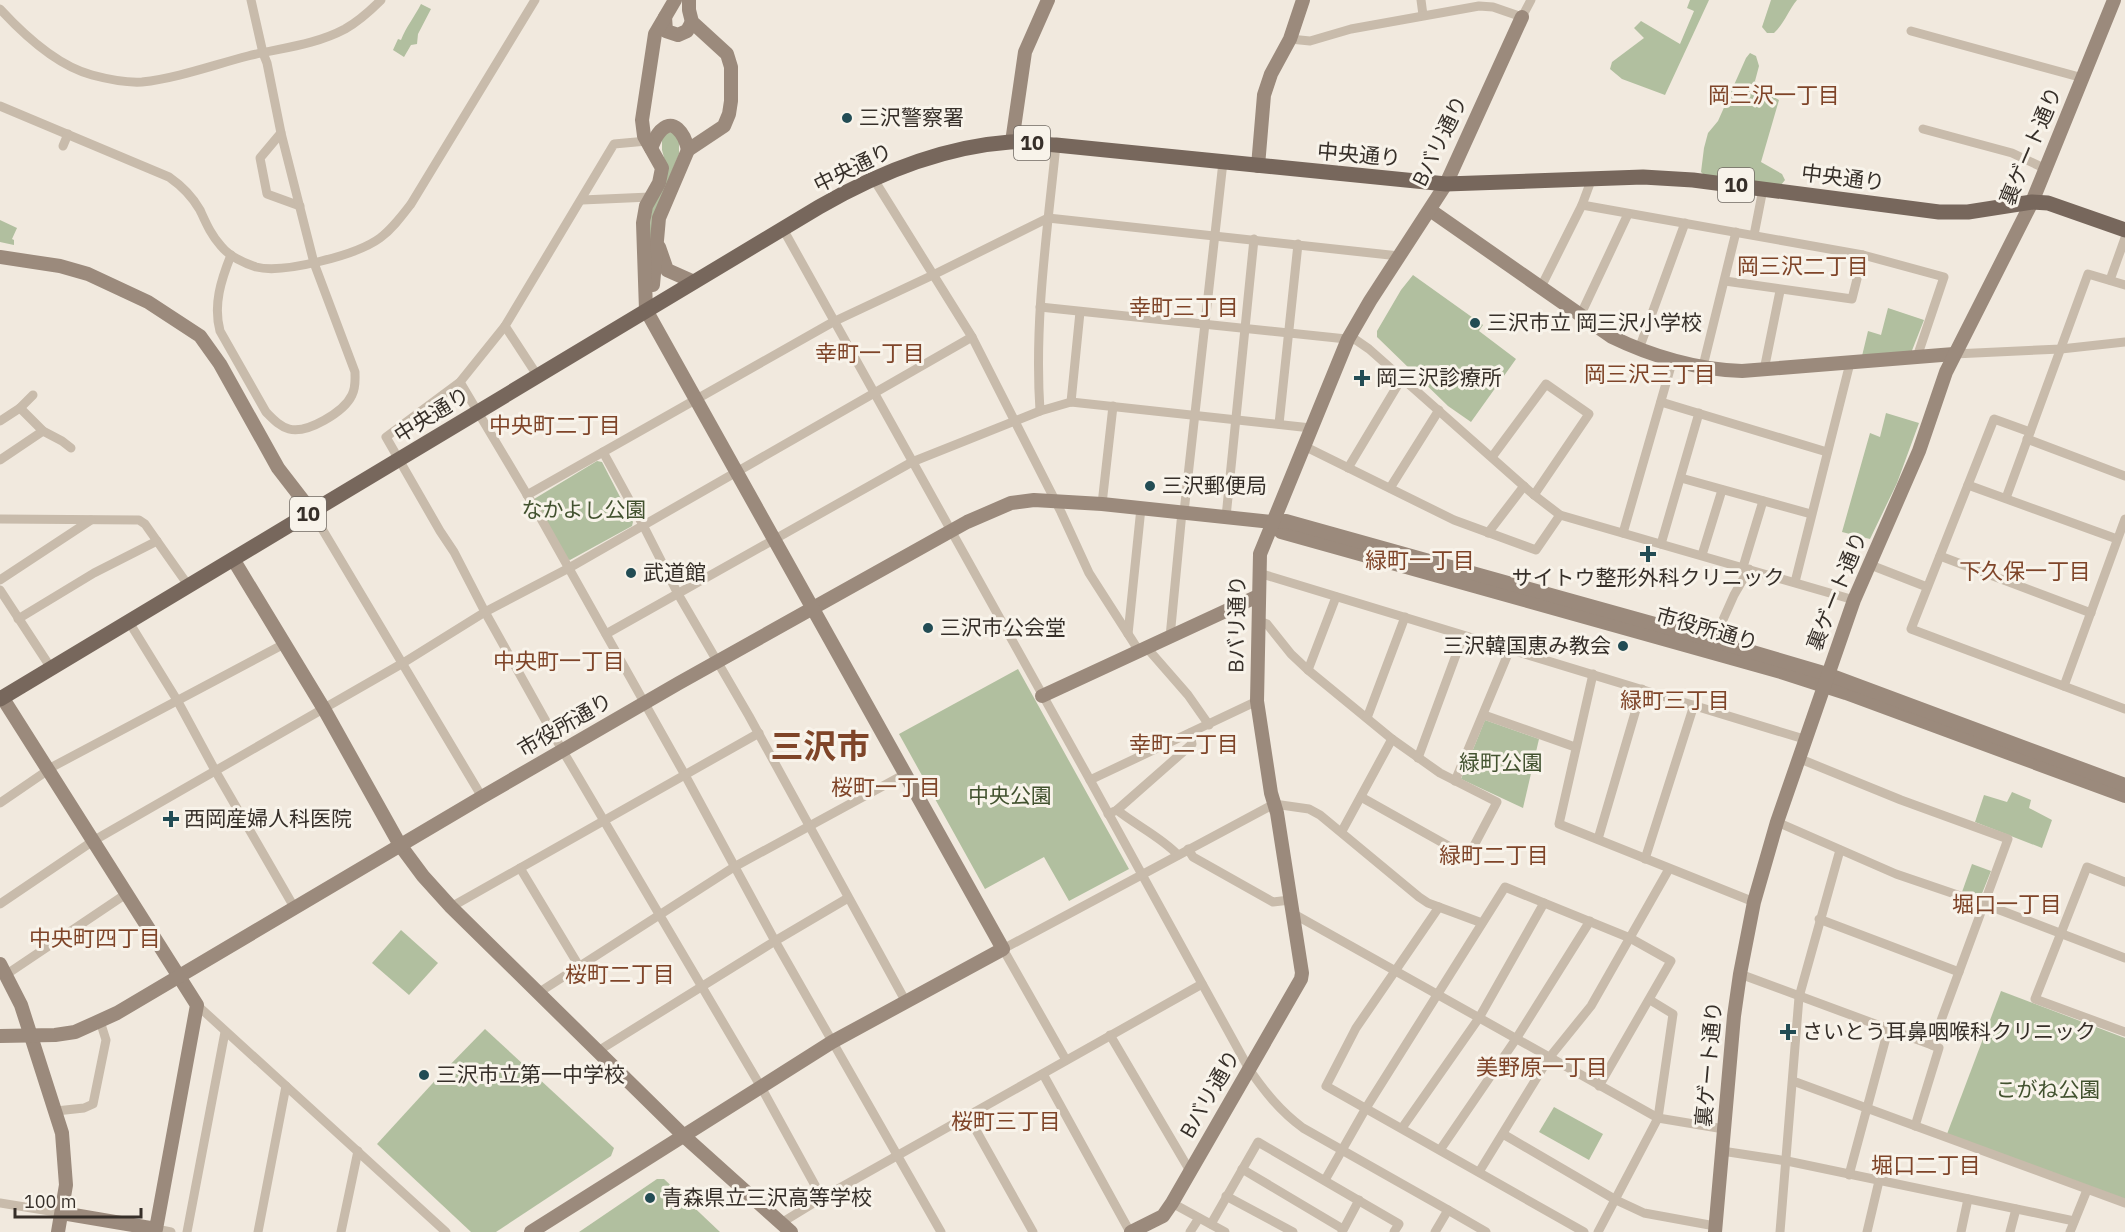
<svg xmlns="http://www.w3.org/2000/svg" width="2125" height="1232" font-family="'IBM Plex Sans','Noto Sans JP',sans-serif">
	<rect width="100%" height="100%" fill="#f1e9de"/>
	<g fill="#b1bf9f">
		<path d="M1690,0H1709L1665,95L1622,79L1610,69L1612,62L1644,38L1634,28L1641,21L1680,44L1694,11L1687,8Z"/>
		<path d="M1771,0H1797C1788,11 1784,24 1774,33H1767L1762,27Z"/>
		<path d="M421,4L431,9L418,34L417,44L411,45L404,57L393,50L398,39L401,40C406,27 415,16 421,4Z"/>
		<path d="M1750,53L1756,56L1759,66L1755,81L1761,90L1779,100L1761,162L1782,174L1785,180L1781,185L1704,175L1701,172L1704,148L1708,133L1718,121L1746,58Z"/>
		<path d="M666,133H674L679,139V154L654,215L653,245L648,240L653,200L667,169L662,150V137Z"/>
		<path d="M0,220L17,228L12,239L14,240V245L0,242Z"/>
		<path d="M1413,275L1483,325L1479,331L1516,359L1471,422L1448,406L1377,337V331L1401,290Z"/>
		<path d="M1888,308L1924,320L1911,353L1862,356L1868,331L1881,335Z"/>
		<path d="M1886,413L1919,423L1897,483L1870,539L1842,532L1870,433L1880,437Z"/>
		<path d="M597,461L602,462L633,522L632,526L570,560L567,559L534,499Z"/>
		<path d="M1018,669L1129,869L1069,901L1044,857L985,889L899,734Z"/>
		<path d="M1485,720L1539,739L1523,808L1461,779Z"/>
		<path d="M2012,792L2031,800L2029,808L2052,820L2042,848L1975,822L1984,795L2007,802Z"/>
		<path d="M1972,864L1991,871L1981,896L1978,898L1962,892Z"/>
		<path d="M401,930L438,963L409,995L372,963Z"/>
		<path d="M2001,991L2125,1038V1200L1947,1134Z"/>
		<path d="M485,1029L614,1148L611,1156L496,1232H471L377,1144L442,1073Z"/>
		<path d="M1554,1107L1603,1134L1589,1160L1539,1132Z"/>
		<path d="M657,1179H664L720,1232H579Z"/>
	</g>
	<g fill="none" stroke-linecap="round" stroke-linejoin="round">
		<g stroke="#c8bbab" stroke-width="9">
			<path d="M1421,0L1423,15"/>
			<path d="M0,9C23,34 58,66 92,75C107,79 126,83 142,82C178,78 213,65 248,56C281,48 315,45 345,29C359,21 370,11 381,0"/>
			<path d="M1911,31L2083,78"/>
			<path d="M1290,39L1310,41L1351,29L1479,6L1493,7L1522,17L1531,0"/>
			<path d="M0,106L169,177C182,186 192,196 200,210C206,223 211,235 221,246C229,256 244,263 256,267C283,274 357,255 380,238C392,229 401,217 411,204L535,0"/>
			<path d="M1923,129L2012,153L2046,169"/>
			<path d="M281,133L260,158L267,194L300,206"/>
			<path d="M1056,145C1047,233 1034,322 1040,411L1071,402L1311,428"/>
			<path d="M63,146L68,134"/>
			<path d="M873,178L972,337"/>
			<path d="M582,200L650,197"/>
			<path d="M1582,205L1863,255L1944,277L1917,357"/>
			<path d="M783,229L1090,780L1249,1069C1265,1092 1280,1111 1303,1128L1448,1210L1435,1232"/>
			<path d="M1754,235L1763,189"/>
			<path d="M231,255C221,280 213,305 220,331L266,412C273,419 279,426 289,429C307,434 344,412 352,395C356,387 355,380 355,372L314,263L281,133L267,63L263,53L251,0"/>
			<path d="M2110,280L2125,238"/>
			<path d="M1725,281L1852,299L1863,255"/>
			<path d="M1541,287L1582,205L1592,178"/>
			<path d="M1040,307L1356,340L1369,349L1534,495L1560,515L1854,600"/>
			<path d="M1581,314L1628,214"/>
			<path d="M505,326L460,382L386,437L440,531L454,552L485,612L557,741L761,1087L822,1198L1202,984"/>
			<path d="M1639,349L1685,223"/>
			<path d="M1954,354L2061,349L2125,342"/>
			<path d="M1703,366L1736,232"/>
			<path d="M1764,370L1780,291"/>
			<path d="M537,375L505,326L614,144L647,141"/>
			<path d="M460,382L535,508L685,775L775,941L941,1232"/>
			<path d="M1071,402L1080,312"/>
			<path d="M1661,402L1827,452"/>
			<path d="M20,408L43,431L62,441L71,448"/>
			<path d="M0,421L20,408L33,395"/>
			<path d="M1279,424L1298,244"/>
			<path d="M2030,432L1994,419L1911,629L2125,709"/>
			<path d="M2027,439L2125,476"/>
			<path d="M1304,446L1454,520L1536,550L1560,515"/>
			<path d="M603,452L643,525L678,594L749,716L906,1002"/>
			<path d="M1492,457L1546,384L1589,414L1534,495"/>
			<path d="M0,460L43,431"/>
			<path d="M1348,468L1402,378"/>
			<path d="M1681,478L1811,514"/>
			<path d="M1968,485L2117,539"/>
			<path d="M1390,488L1439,410"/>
			<path d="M527,495L833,322L933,275L1048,218L1399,256"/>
			<path d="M2006,498L2088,274L2125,285"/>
			<path d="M1102,504L1113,406"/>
			<path d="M312,512L482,797"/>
			<path d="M1184,512L1223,162"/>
			<path d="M1226,517L1254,239"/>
			<path d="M0,519L139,520L145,524L188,585"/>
			<path d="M1488,533L1524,486"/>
			<path d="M1623,533L1673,359"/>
			<path d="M1661,544L1699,413"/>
			<path d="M1702,555L1722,490"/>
			<path d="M1940,556L2091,613"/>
			<path d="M1868,564L1927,587"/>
			<path d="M1743,567L1763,501"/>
			<path d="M1259,573L1804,739"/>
			<path d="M0,580L91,520"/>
			<path d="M1795,582L1850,363"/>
			<path d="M0,590L51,668"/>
			<path d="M18,619L94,573L157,541"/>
			<path d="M1259,621L1267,624L1291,654L1308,670L1392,739L1440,773L1497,802L1468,857L1361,797"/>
			<path d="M129,622L177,700L216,772L294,907"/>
			<path d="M606,634L912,462L1040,411"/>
			<path d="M1128,634L1141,508"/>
			<path d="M1170,637L1182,512"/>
			<path d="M1714,640L1734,595L1749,569"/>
			<path d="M1147,648L1188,695L1209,725"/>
			<path d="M1308,670L1336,597"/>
			<path d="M1593,674L1559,824L1754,902"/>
			<path d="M2064,686L2125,519"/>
			<path d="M1484,715L1575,747"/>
			<path d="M1367,718L1405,617"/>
			<path d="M1418,758L1463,636"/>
			<path d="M1090,780L1257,701"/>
			<path d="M1455,781L1510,649"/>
			<path d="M0,803L54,766L284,644"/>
			<path d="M1117,810C1137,826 1161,837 1178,855"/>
			<path d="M1108,814L1117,810L1192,744L1190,733"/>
			<path d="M1777,822L1896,874L1984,904L2125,958"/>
			<path d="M1342,831L1392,739"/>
			<path d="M1598,839L1642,689"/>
			<path d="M1188,849L1193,857L1273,902L1290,900"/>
			<path d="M1645,859L1694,705"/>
			<path d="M520,868L579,966"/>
			<path d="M2125,882L2087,867L2035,999L2125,1032"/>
			<path d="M0,904L93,841L403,663L485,612L569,568L972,337L1061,512L1089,573L1139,651"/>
			<path d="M451,907L759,733"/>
			<path d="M1439,907L1356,1028L1326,1086L1584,1232"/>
			<path d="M1292,913L1658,1118L1724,1129"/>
			<path d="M1819,919L1959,972"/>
			<path d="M7,974L126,894"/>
			<path d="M1740,974L1932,1045L2008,839L1901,800L1798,758"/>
			<path d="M538,993L734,867L905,774"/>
			<path d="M197,1005L446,1232"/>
			<path d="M1110,1035L1190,1171"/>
			<path d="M598,1051L775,941L848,898"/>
			<path d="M1066,1060L1003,949L1274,804L1309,809L1320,815L1419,897L1428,903L1482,923"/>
			<path d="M1043,1074L1130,1232"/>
			<path d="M1793,1081L2125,1203"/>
			<path d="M56,1111L84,1108L93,1104L106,1040L100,1021"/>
			<path d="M968,1116L1033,1232"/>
			<path d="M1915,1126L1939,1048L1932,1045"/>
			<path d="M1402,1128L1479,1018L1544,903"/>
			<path d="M1503,1134L1616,1200L1644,1213L1715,1226"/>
			<path d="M1440,1150L1516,1039L1590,921"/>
			<path d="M1722,1151L1787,1161L2074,1221"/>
			<path d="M1242,1169L1343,1229"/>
			<path d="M1479,1172L1549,1058L1591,1006L1669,869"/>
			<path d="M1849,1175L1888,1030"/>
			<path d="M1325,1180L1366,1108L1505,887L1630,938L1671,961L1599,1086"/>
			<path d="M1226,1196L1293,1232"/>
			<path d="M0,1203L62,1213"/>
			<path d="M1172,1203L1225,1232"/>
			<path d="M1448,1210L1486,1232"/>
			<path d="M781,1223L822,1198"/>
			<path d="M1211,1224L1258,1142L1399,1224L1394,1232"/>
			<path d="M156,1232V1229L171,1232"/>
			<path d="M187,1232L225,1032"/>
			<path d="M258,1232L286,1086"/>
			<path d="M341,1232L358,1151"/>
			<path d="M1190,1232L1199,1218"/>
			<path d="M1342,1232L1359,1200"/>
			<path d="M1598,1232L1658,1118L1673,1014L1650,1000"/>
			<path d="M1780,1232L1799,997L1840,850"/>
			<path d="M1867,1232L1879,1181"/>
			<path d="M1961,1232L1968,1199"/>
			<path d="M2010,1232L2016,1209"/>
			<path d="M2070,1232L2087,1190"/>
		</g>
		<g stroke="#9b8a7c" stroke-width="14">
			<path d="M665,17L666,31L678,35L687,31L692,22"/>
			<path d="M1012,142L1025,52L1048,0"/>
			<path d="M651,148C653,144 655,138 658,134C673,114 685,135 688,150"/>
			<path d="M1258,166L1264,95L1271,74L1290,39L1303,0"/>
			<path d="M1430,210L1612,337C1651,356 1698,370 1742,371L1954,354"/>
			<path d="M659,247L667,270L694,282"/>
			<path d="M0,257L60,266L88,274L148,302L200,336L220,364L278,468L312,512"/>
			<path d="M653,285L659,218L688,150L724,126L729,114L731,101V67L727,54L692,22L689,10V0"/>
			<path d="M1272,522L1281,532L1781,672L1846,693L2125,796"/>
			<path d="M233,559L324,709L400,845L423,876L451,907L685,1137L791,1232"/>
			<path d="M1042,696L1258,596"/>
			<path d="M2,697L197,1005L156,1229L62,1213"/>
			<path d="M0,964L21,1005L62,1133L66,1185L58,1232"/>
			<path d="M0,1036L55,1035L75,1032L117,1013L482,797L679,683L967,522L1011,503L1034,500L1102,504L1272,522L1286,521L1698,636L1827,674L2125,785"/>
			<path d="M531,1232L832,1042L1003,949L646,310L643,223L646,206L659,183L662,168L644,136L642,120L655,34L675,0"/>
			<path d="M1131,1232L1163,1216L1172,1203L1301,979L1302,973L1277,813L1271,793L1257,701L1260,554L1348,339L1370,301L1446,184L1522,17"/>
			<path d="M1715,1232L1734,1016L1740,974L1754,902L1777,822L1854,600L1919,451L1946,372L2032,202L2114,0"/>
		</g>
		<path stroke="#77675c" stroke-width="15" d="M0,699L819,207C878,173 941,147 1010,142C1025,141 1041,144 1056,145L1446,184L1643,177L1693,180L1939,212H1968L2032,202L2048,203L2125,230"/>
	</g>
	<g fill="#224c54" stroke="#f8f3ea" stroke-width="2">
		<circle cx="847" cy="118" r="6"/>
		<circle cx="1475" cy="323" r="6"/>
		<path d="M1359 369h6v6h6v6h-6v6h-6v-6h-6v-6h6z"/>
		<circle cx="1150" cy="486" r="6"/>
		<path d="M1645 545h6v6h6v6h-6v6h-6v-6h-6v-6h6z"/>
		<circle cx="631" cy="573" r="6"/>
		<circle cx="928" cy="628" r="6"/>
		<circle cx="1623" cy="646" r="6"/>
		<path d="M168 810h6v6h6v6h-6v6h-6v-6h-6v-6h6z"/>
		<path d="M1785 1023h6v6h6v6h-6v6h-6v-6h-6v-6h6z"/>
		<circle cx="424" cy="1075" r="6"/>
		<circle cx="650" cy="1198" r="6"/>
	</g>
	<g text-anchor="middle" stroke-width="6" stroke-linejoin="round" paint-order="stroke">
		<g fill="#f8f3ea" stroke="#706a63" stroke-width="1.5">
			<rect x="1014" y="126" width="36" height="34" rx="4.5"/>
			<rect x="1718" y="168" width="36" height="34" rx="4.5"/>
			<rect x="290" y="497" width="36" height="34" rx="4.5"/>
		</g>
		<g font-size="20" font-weight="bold" fill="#362f29">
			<text x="1032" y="150">10</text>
			<text x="1736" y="192">10</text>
			<text x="308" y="521">10</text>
		</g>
		<g font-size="21" fill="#362f29" stroke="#f8f3ea" text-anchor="start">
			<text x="859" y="125">三沢警察署</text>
			<text x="1487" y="330">三沢市立 岡三沢小学校</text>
			<text x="1376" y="385">岡三沢診療所</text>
			<text x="1162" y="493">三沢郵便局</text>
			<text x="643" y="580">武道館</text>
			<text x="1648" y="585" text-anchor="middle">サイトウ整形外科クリニック</text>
			<text x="940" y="635">三沢市公会堂</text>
			<text x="1611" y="653" text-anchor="end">三沢韓国恵み教会</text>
			<text x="184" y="826">西岡産婦人科医院</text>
			<text x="1802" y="1039">さいとう耳鼻咽喉科クリニック</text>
			<text x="436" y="1082">三沢市立第一中学校</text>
			<text x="662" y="1205">青森県立三沢高等学校</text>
		</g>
		<g font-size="21" fill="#362f29" stroke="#f8f3ea">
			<text transform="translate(1440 141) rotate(-64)" y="7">Bバリ通り</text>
			<text transform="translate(2031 146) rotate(-67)" y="7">裏ゲート通り</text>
			<text transform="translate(1359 155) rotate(5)" y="7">中央通り</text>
			<text transform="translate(853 168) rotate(-26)" y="7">中央通り</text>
			<text transform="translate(1843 178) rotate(7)" y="7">中央通り</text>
			<text transform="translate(432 415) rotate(-32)" y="7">中央通り</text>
			<text transform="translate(1837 591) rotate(-68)" y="7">裏ゲート通り</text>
			<text transform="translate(1237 624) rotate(-89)" y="7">Bバリ通り</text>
			<text transform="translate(1707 629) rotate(16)" y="7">市役所通り</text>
			<text transform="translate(565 725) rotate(-30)" y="7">市役所通り</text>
			<text transform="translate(1709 1064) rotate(-85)" y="7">裏ゲート通り</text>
			<text transform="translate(1210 1094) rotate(-60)" y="7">Bバリ通り</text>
		</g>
		<g font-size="21" fill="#42522f" stroke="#f8f3ea">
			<text x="584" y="517">なかよし公園</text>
			<text x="1501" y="770">緑町公園</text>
			<text x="1010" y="803">中央公園</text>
			<text x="2048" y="1097">こがね公園</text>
		</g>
		<g font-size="22" fill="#7f4529" stroke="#f8f3ea">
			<text x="1774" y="103">岡三沢一丁目</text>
			<text x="1803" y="274">岡三沢二丁目</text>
			<text x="1184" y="315">幸町三丁目</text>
			<text x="870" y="361">幸町一丁目</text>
			<text x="1650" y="382">岡三沢三丁目</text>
			<text x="555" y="433">中央町二丁目</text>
			<text x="1420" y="568">緑町一丁目</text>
			<text x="2025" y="579">下久保一丁目</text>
			<text x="559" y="669">中央町一丁目</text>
			<text x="1675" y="708">緑町三丁目</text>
			<text x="1184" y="752">幸町二丁目</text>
			<text x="886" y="795">桜町一丁目</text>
			<text x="1494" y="863">緑町二丁目</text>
			<text x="2007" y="912">堀口一丁目</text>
			<text x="95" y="946">中央町四丁目</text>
			<text x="620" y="982">桜町二丁目</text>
			<text x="1542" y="1075">美野原一丁目</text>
			<text x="1006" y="1129">桜町三丁目</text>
			<text x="1926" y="1173">堀口二丁目</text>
		</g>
		<g font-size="33" font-weight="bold" fill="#7f4529" stroke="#f8f3ea">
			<text x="820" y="758">三沢市</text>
		</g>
	</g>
	<path d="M15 1208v9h126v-9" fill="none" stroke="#362f29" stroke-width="3"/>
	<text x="24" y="1208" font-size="18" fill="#362f29" stroke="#f8f3ea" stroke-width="4.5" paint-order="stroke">100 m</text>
</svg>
